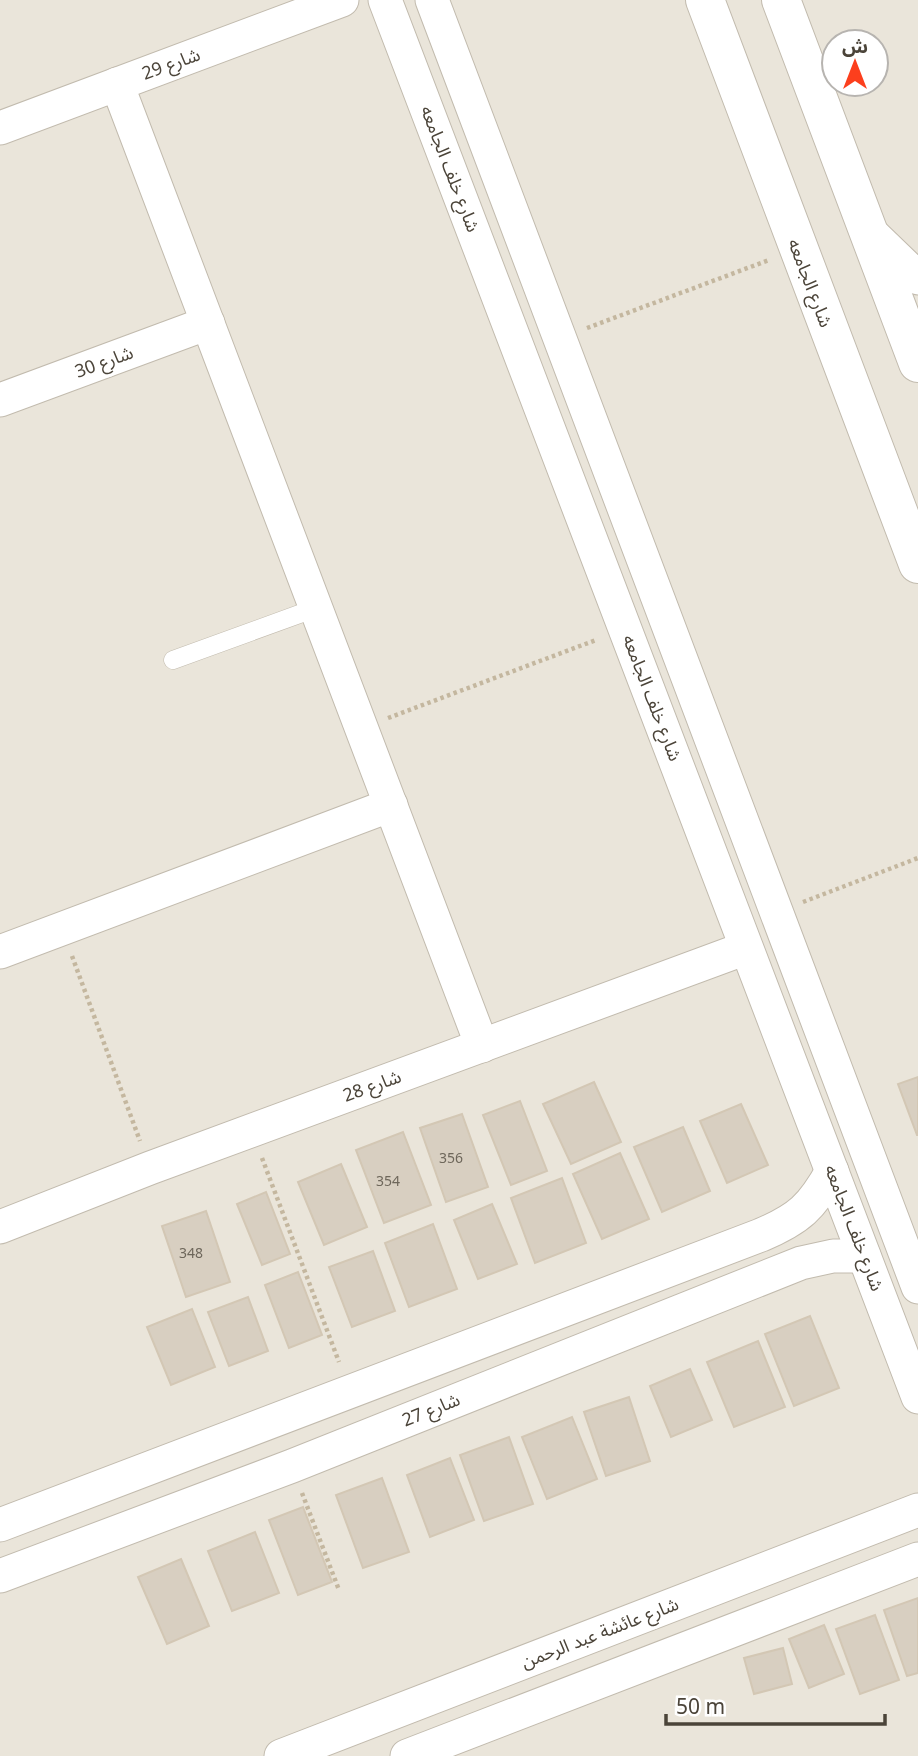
<svg xmlns="http://www.w3.org/2000/svg" width="918" height="1756" font-family="'Noto Sans','Noto Sans Arabic',sans-serif">
	<rect width="100%" height="100%" fill="#f6f3ec"/>
	<path fill="#eae5da" fill-rule="evenodd" d="M0,0H918V1756H0ZM834,42H876V84H834Z"/>
	<g fill="#d8cfc1" stroke="#d3c7b4" stroke-width="2">
		<path d="M918,1077V1135H917L898,1084Z"/>
		<path d="M594,1082L621,1142L571,1164L543,1104Z"/>
		<path d="M520,1101L547,1171L511,1185L483,1115Z"/>
		<path d="M741,1104L768,1165L727,1183L700,1121Z"/>
		<path d="M462,1114L488,1187L446,1202L420,1128Z"/>
		<path d="M683,1127L710,1191L662,1212L634,1147Z"/>
		<path d="M403,1132L431,1205L384,1223L356,1150Z"/>
		<path d="M620,1153L649,1219L602,1239L573,1174Z"/>
		<path d="M341,1164L367,1227L324,1245L298,1182Z"/>
		<path d="M562,1178L586,1243L535,1263L511,1198Z"/>
		<path d="M266,1192L290,1254L262,1265L237,1204Z"/>
		<path d="M492,1204L517,1264L478,1279L454,1220Z"/>
		<path d="M206,1211L230,1282L186,1297L162,1226Z"/>
		<path d="M433,1224L457,1289L409,1307L385,1243Z"/>
		<path d="M373,1251L395,1311L352,1327L329,1267Z"/>
		<path d="M298,1272L322,1335L289,1348L265,1285Z"/>
		<path d="M248,1297L268,1351L229,1366L208,1312Z"/>
		<path d="M192,1309L215,1367L171,1385L147,1327Z"/>
		<path d="M810,1316L839,1388L794,1406L765,1334Z"/>
		<path d="M758,1341L785,1407L734,1427L707,1362Z"/>
		<path d="M690,1369L712,1420L671,1437L650,1386Z"/>
		<path d="M629,1397L650,1461L606,1476L584,1412Z"/>
		<path d="M572,1417L597,1479L547,1499L522,1437Z"/>
		<path d="M509,1437L533,1504L484,1521L460,1455Z"/>
		<path d="M450,1458L474,1520L430,1537L407,1475Z"/>
		<path d="M382,1478L409,1552L363,1568L336,1495Z"/>
		<path d="M303,1507L332,1582L298,1595L269,1520Z"/>
		<path d="M255,1532L279,1593L232,1611L208,1551Z"/>
		<path d="M181,1559L209,1626L167,1644L138,1577Z"/>
		<path d="M918,1598V1673L907,1676L884,1610Z"/>
		<path d="M875,1615L899,1680L860,1694L836,1629Z"/>
		<path d="M824,1625L844,1674L809,1688L789,1639Z"/>
		<path d="M783,1648L792,1684L754,1694L744,1658Z"/>
	</g>
	<g fill="none" stroke-linecap="round" stroke-linejoin="round">
		<g stroke="#c2bbae" stroke-width="19">
			<path id="service" d="M173,660L316,608"/>
		</g>
		<g stroke="#c2bbae" stroke-width="35">
			<g id="minor">
				<path d="M385,0L918,1397"/>
				<path d="M432,0L918,1287"/>
				<path d="M117,84L482,1046"/>
				<path d="M0,128L342,0"/>
				<path d="M869,231L918,278"/>
				<path d="M0,400L208,323"/>
				<path d="M0,952L391,805"/>
				<path d="M0,1227L150,1168L746,948"/>
				<path d="M0,1525L761,1235C799,1219 812,1207 832,1171"/>
				<path d="M0,1576L292,1466L801,1263L833,1256H864"/>
				<path d="M281,1756L918,1510"/>
				<path d="M407,1756L918,1559"/>
			</g>
		</g>
		<g stroke="#c2bbae" stroke-width="40">
			<g id="tertiary">
				<path d="M705,0L918,564"/>
				<path d="M781,0L918,363"/>
			</g>
		</g>
		<g stroke="#c4b79f" stroke-width="4.5" stroke-dasharray="3.5 3.5" stroke-linecap="butt">
			<path d="M587,328L769,260"/>
			<path d="M388,718L596,640"/>
			<path d="M803,902L918,858"/>
			<path d="M72,956L140,1141"/>
			<path d="M262,1158L339,1362"/>
			<path d="M302,1493L339,1590"/>
		</g>
		<use href="#service" stroke="#fff" stroke-width="18"/>
		<use href="#minor" stroke="#fff" stroke-width="33"/>
		<use href="#tertiary" stroke="#fff" stroke-width="38"/>
	</g>
	<g text-anchor="middle" stroke-width="6" stroke-linejoin="round" paint-order="stroke">
		<g font-size="14" fill="#6e675b">
			<text x="451" y="1163">356</text>
			<text x="388" y="1186">354</text>
			<text x="191" y="1258">348</text>
		</g>
		<g font-size="18" fill="#4b4439" stroke="#fff">
			<text transform="translate(171 64) rotate(-20)" y="6">شارع 29</text>
			<text transform="translate(450 169) rotate(69)" y="6">شارع خلف الجامعه</text>
			<text transform="translate(810 283) rotate(69)" y="6">شارع الجامعه</text>
			<text transform="translate(104 362) rotate(-20)" y="6">شارع 30</text>
			<text transform="translate(652 698) rotate(69)" y="6">شارع خلف الجامعه</text>
			<text transform="translate(372 1086) rotate(-20)" y="6">شارع 28</text>
			<text transform="translate(854 1228) rotate(69)" y="6">شارع خلف الجامعه</text>
			<text transform="translate(431 1410) rotate(-22)" y="6">شارع 27</text>
			<text transform="translate(600 1633) rotate(-21)" y="6">شارع عائشة عبد الرحمن</text>
		</g>
	</g>
	<g transform="translate(855 63)"><circle r="33" fill="#ffffff" stroke="#b7b4b0" stroke-width="2"/>
	<path d="M0-5L12 26L0 18L-12 26Z" fill="#fc3f1d"/>
	<text y="-10" font-size="19" font-weight="bold" text-anchor="middle" fill="#4b4439">ش</text>
	</g>
	<path d="M666 1714v10h219v-10" fill="none" stroke="#4b4439" stroke-width="3.5"/>
	<text x="676" y="1714" font-size="21" fill="#4b4439" stroke="#ffffff" stroke-width="5" paint-order="stroke">50 m</text>
</svg>
